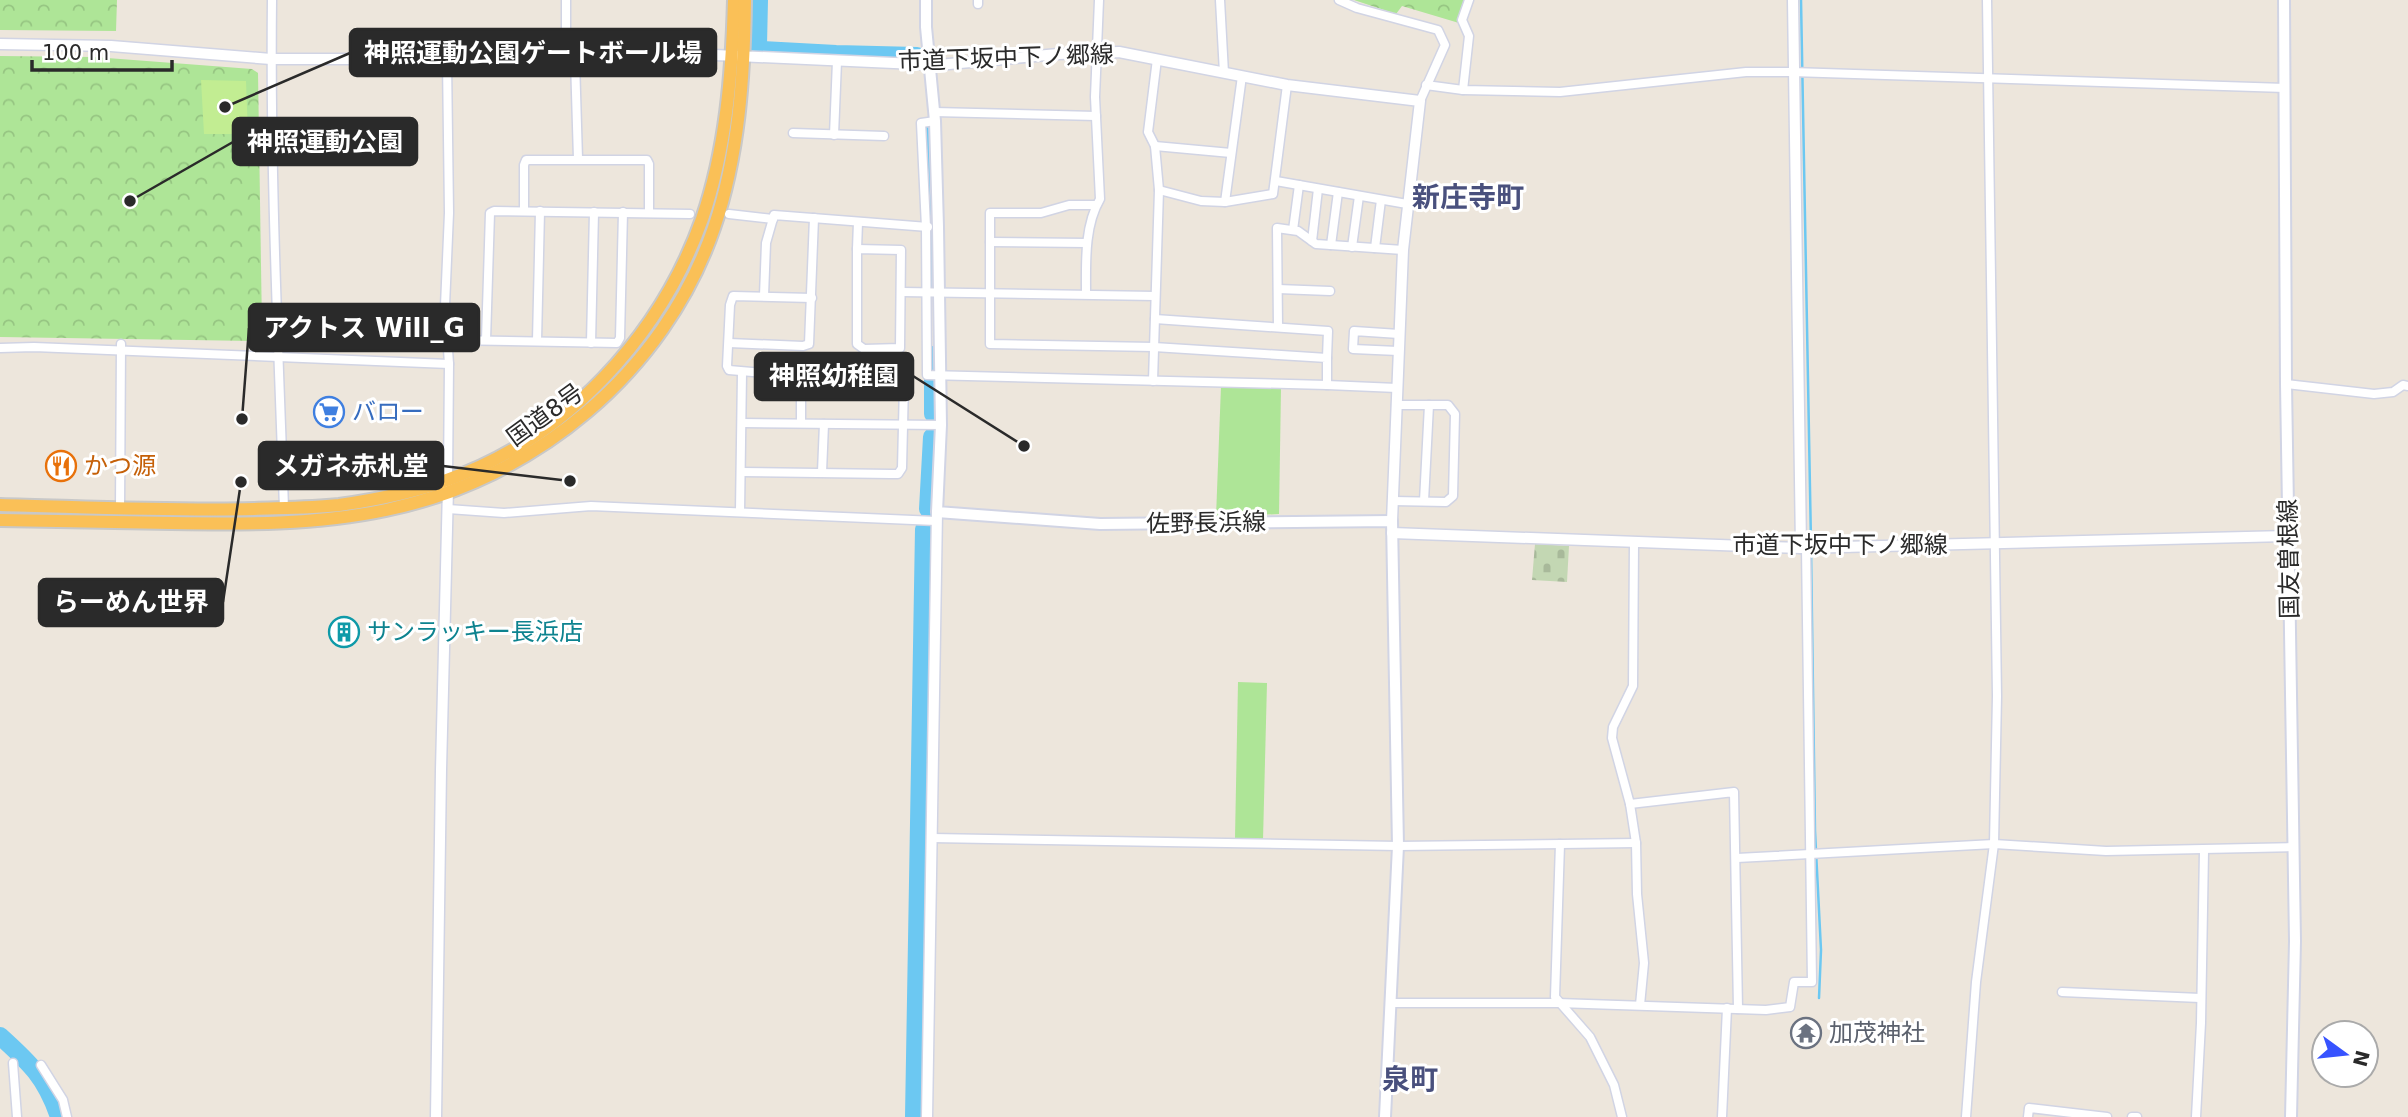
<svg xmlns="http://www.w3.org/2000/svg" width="2408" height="1117" font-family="'DejaVu Sans','Noto Sans JP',sans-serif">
	<defs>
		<pattern id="forest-crowns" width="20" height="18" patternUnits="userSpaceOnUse" patternTransform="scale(1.75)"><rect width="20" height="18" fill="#aee597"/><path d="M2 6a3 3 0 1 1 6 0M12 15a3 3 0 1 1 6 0" fill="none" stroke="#96c582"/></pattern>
		<pattern id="cemetery-stones" width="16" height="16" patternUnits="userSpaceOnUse" patternTransform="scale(1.75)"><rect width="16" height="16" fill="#c3d7b3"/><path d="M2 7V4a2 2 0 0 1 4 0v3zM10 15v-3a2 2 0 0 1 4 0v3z" fill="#a8b99a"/></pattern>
	</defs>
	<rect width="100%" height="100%" fill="#ede6dc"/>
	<g fill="#aee597">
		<path d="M1221,386L1281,388L1279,514L1216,517Z"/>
		<path d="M1238,682L1267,683L1263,840L1235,838Z"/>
	</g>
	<g fill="url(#forest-crowns)">
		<path d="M0,0H117L116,31L0,30Z"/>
		<path d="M1354,0H1467L1459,23L1402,6L1396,14Z"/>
		<path d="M0,56L94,57L252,69L258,73L262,329L253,341L0,337Z"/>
	</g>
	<path fill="url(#cemetery-stones)" d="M1535,544L1569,546L1567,582L1532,580Z"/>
	<path fill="#c2ed92" d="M201,80L246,81L248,134H204Z"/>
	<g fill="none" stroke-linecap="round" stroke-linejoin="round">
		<g stroke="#6cc8f2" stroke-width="2.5">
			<path d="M1801,0L1811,543"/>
			<path d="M1811,550L1815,831L1821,950L1819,998"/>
		</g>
		<g stroke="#6cc8f2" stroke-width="18">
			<path d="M759,0L758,45L762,50L836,54L917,56"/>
			<path d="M928,127L932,282"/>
			<path d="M933,355V414"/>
			<path d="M928,509L932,437"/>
			<path d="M0,1036C30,1063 46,1078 59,1117"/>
			<path d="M914,1117L924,529"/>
		</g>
		<g stroke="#d1d4e4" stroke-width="11">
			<g id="minor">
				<path d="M272,0C270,169 278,339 284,508"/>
				<path d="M1220,0L1224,73"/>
				<path d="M1339,0L1357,8L1438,30L1445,45L1420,101"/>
				<path d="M978,4V0"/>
				<path d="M575,60L578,159"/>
				<path d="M447,61L449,213L445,306L449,364L448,480"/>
				<path d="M566,61V0"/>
				<path d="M1426,85L1463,90L1560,92L1746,72H1792L2285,88"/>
				<path d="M1463,90L1469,36L1462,20L1469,0"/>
				<path d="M934,112L1096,116"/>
				<path d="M935,121L921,123L926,227L927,375L1327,385L1397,388"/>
				<path d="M793,133L884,136"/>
				<path d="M834,135L837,61"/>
				<path d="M1155,146L1231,153"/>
				<path d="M1276,181L1407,204"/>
				<path d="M1159,190L1201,201L1225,202L1273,194L1287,85"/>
				<path d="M1225,202L1242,76"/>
				<path d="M1096,205H1069L1041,213H990V344L1154,347L1327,358V385"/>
				<path d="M524,211V165L526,160H647L649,164V212"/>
				<path d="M729,214L773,219"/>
				<path d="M1293,230L1299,185"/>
				<path d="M1312,241L1318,189"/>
				<path d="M990,242L1087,243"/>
				<path d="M1331,245L1338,192"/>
				<path d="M1352,247L1359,196"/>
				<path d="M1375,248L1381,200"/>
				<path d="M857,249L901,250L900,348L864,349L857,344Z"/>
				<path d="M857,249L858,222"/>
				<path d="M1278,289L1330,291"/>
				<path d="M902,292L1155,296"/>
				<path d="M1086,294C1086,264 1084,226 1100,199L1095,97L1099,0"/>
				<path d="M764,296L766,243L774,215L928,227"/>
				<path d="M1155,319L1328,331L1327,358"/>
				<path d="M1278,327L1277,228L1298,231L1316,244L1403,250"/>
				<path d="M448,340L617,343L620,338L623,212"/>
				<path d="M486,340L490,213L494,211L690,214"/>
				<path d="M537,341L540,211"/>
				<path d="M591,343L594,212"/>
				<path d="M729,343L803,346L809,344L814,218"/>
				<path d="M0,348L34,347L449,364"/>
				<path d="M1398,351L1353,349L1354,331L1399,334"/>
				<path d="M1153,381L1159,190L1155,146L1148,132L1157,59"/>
				<path d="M2286,384L2374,394L2393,392L2403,385L2408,386"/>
				<path d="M742,423L941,425"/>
				<path d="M801,423V376"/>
				<path d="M741,472L891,474H898L902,468L904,384L899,378L801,376L729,370L727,366L730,305L733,296L812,298"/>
				<path d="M822,472L824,424"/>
				<path d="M1393,501L1446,502L1453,496L1455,414L1448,405H1396"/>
				<path d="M1424,501L1429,405"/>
				<path d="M120,508L121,344"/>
				<path d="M448,509L504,513L591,506L936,521"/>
				<path d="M740,511L742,373"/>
				<path d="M1634,543L1633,686L1613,727L1612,738L1630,804L1636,843L1637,894L1644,963L1640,1005"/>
				<path d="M1630,804L1734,792L1738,1009"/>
				<path d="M932,838L1398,846L1636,843"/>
				<path d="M1560,844L1555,997L1590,1037L1614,1085L1622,1117"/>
				<path d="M1737,858L1994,844L2106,851L2294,847"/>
				<path d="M2062,992L2200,998"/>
				<path d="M1390,1003H1558L1766,1010L1790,1007L1794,982H1812L1806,548"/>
				<path d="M13,1063L17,1117"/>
				<path d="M41,1065L63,1100L67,1117"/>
				<path d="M1722,1117L1727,1008"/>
				<path d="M1966,1117L1976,982L1994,844L1997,696L1987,0"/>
				<path d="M2028,1117L2029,1108L2107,1117"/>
				<path d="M2132,1117H2137"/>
				<path d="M2196,1117L2201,1023L2204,851"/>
			</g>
		</g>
		<g stroke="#d1d4e4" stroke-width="13">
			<g id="tertiary">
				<path d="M1793,0L1801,548"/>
				<path d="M0,44L111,46L271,59H406L529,66L627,54L671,53L938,65L1058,54L1119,52L1287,85L1420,101L1403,250L1392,521"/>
				<path d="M1392,533L1801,548L2287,536"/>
				<path d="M436,1117L441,770L448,488"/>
				<path d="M927,1117L937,512"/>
			</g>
		</g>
		<g stroke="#d1d4e4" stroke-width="14">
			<g id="secondary">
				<path d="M926,0V27L935,121L938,227L941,425L937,512L1100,524L1392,521L1398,846L1385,1117"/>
				<path d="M2284,0L2286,384L2295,941L2291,1117"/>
			</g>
		</g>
		<g stroke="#c8c8c8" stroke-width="16">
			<g id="trunk">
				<path d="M0,505C85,507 170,511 254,509C282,508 311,508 339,505C375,500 413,492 447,480C566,438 660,337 702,219C726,149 732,74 734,0"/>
				<path d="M0,520C57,521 115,522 172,523C244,524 316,525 386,510C535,479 664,373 714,228C739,155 744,77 745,0"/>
			</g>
		</g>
		<use href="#minor" stroke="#fff" stroke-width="8"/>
		<use href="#tertiary" stroke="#fff" stroke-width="10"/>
		<use href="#secondary" stroke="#fff" stroke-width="10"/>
		<use href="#trunk" stroke="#fac057" stroke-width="12"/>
	</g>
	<defs>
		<g id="supermarket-ring" transform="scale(1.575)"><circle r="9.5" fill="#fff" stroke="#3f7fe0" stroke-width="1.5"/><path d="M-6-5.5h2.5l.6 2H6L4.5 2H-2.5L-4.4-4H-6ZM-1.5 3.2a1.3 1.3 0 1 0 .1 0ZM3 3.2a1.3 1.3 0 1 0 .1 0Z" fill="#3f7fe0"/></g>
		<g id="restaurant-ring" transform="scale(1.575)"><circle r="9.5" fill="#fff" stroke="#e8710a" stroke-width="1.5"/><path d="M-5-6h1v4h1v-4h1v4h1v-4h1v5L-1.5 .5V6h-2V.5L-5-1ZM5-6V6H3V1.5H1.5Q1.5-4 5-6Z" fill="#e8710a"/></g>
		<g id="building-ring" transform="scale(1.575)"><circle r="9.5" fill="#fff" stroke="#0f9aa8" stroke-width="1.5"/><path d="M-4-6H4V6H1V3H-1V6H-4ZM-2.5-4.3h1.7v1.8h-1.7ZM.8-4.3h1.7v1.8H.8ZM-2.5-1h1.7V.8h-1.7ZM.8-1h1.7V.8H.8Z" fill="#0f9aa8"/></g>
		<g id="temple-ring" transform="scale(1.575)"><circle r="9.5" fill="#fff" stroke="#6b7280" stroke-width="1.5"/><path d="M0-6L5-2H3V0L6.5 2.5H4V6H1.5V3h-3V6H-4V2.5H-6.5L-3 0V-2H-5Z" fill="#6b7280"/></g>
	</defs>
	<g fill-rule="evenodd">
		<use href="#supermarket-ring" x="329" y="412"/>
		<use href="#restaurant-ring" x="61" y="466"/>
		<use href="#building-ring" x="344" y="632"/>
		<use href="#temple-ring" x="1806" y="1033"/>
	</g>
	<g text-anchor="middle" stroke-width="6" stroke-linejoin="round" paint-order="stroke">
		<g font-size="24" fill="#2a2a2a" stroke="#fff">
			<text transform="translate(1006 58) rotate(-2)" y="8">市道下坂中下ノ郷線</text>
			<text transform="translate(545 415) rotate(-36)" y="8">国道8号</text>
			<text transform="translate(1206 523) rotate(-1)" y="8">佐野長浜線</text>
			<text x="1840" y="553">市道下坂中下ノ郷線</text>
			<text transform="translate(2289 559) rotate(-91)" y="8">国友曽根線</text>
		</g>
		<g font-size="24" fill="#366cbe" stroke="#fff" text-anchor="start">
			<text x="352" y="420">バロー</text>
		</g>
		<g font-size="24" fill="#c56008" stroke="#fff" text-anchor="start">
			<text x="84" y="474">かつ源</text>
		</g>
		<g font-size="24" fill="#0d838f" stroke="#fff" text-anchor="start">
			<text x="367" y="640">サンラッキー長浜店</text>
		</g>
		<g font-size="24" fill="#5b616d" stroke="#fff" text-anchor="start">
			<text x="1829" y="1041">加茂神社</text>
		</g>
		<g font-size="28" font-weight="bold" fill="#49507d" stroke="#fff">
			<text x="1468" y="207">新庄寺町</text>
			<text x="1410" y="1089">泉町</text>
		</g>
	</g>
	<path fill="none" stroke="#2a2a2a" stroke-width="2.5" d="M225 107L350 53M130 201L233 142M242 419L249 328M1024 446L913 376M570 481L443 466M241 482L223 602"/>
	<g fill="#2a2a2a" stroke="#fff" stroke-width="2.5">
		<circle cx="225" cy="107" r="7"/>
		<circle cx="130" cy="201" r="7"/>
		<circle cx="242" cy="419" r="7"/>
		<circle cx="1024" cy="446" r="7"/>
		<circle cx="570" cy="481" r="7"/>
		<circle cx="241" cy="482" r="7"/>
	</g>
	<g fill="#2a2a2a" stroke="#2a2a2a" stroke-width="2.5">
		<rect x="350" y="29" width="366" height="47" rx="7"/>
		<rect x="233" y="118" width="184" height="47" rx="7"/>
		<rect x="249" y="304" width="230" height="47" rx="7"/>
		<rect x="755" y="353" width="158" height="47" rx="7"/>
		<rect x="259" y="442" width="184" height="47" rx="7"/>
		<rect x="39" y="579" width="184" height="47" rx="7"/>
	</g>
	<g font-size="26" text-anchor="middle" font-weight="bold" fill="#fff">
		<text x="533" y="62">神照運動公園ゲートボール場</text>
		<text x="325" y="151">神照運動公園</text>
		<text x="364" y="337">アクトス Will_G</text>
		<text x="834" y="385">神照幼稚園</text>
		<text x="351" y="475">メガネ赤札堂</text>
		<text x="131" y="611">らーめん世界</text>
	</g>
	<g transform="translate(2345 1054) rotate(105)"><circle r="33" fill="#ffffff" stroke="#aaaaaa" stroke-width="2"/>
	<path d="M0-5L12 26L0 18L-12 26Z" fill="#3753ff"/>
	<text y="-10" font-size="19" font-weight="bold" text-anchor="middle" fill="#2a2a2a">N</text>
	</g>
	<path d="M32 60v10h140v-10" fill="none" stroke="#2a2a2a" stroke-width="3.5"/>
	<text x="42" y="60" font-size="21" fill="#2a2a2a" stroke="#ffffff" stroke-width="5" paint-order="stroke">100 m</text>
</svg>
